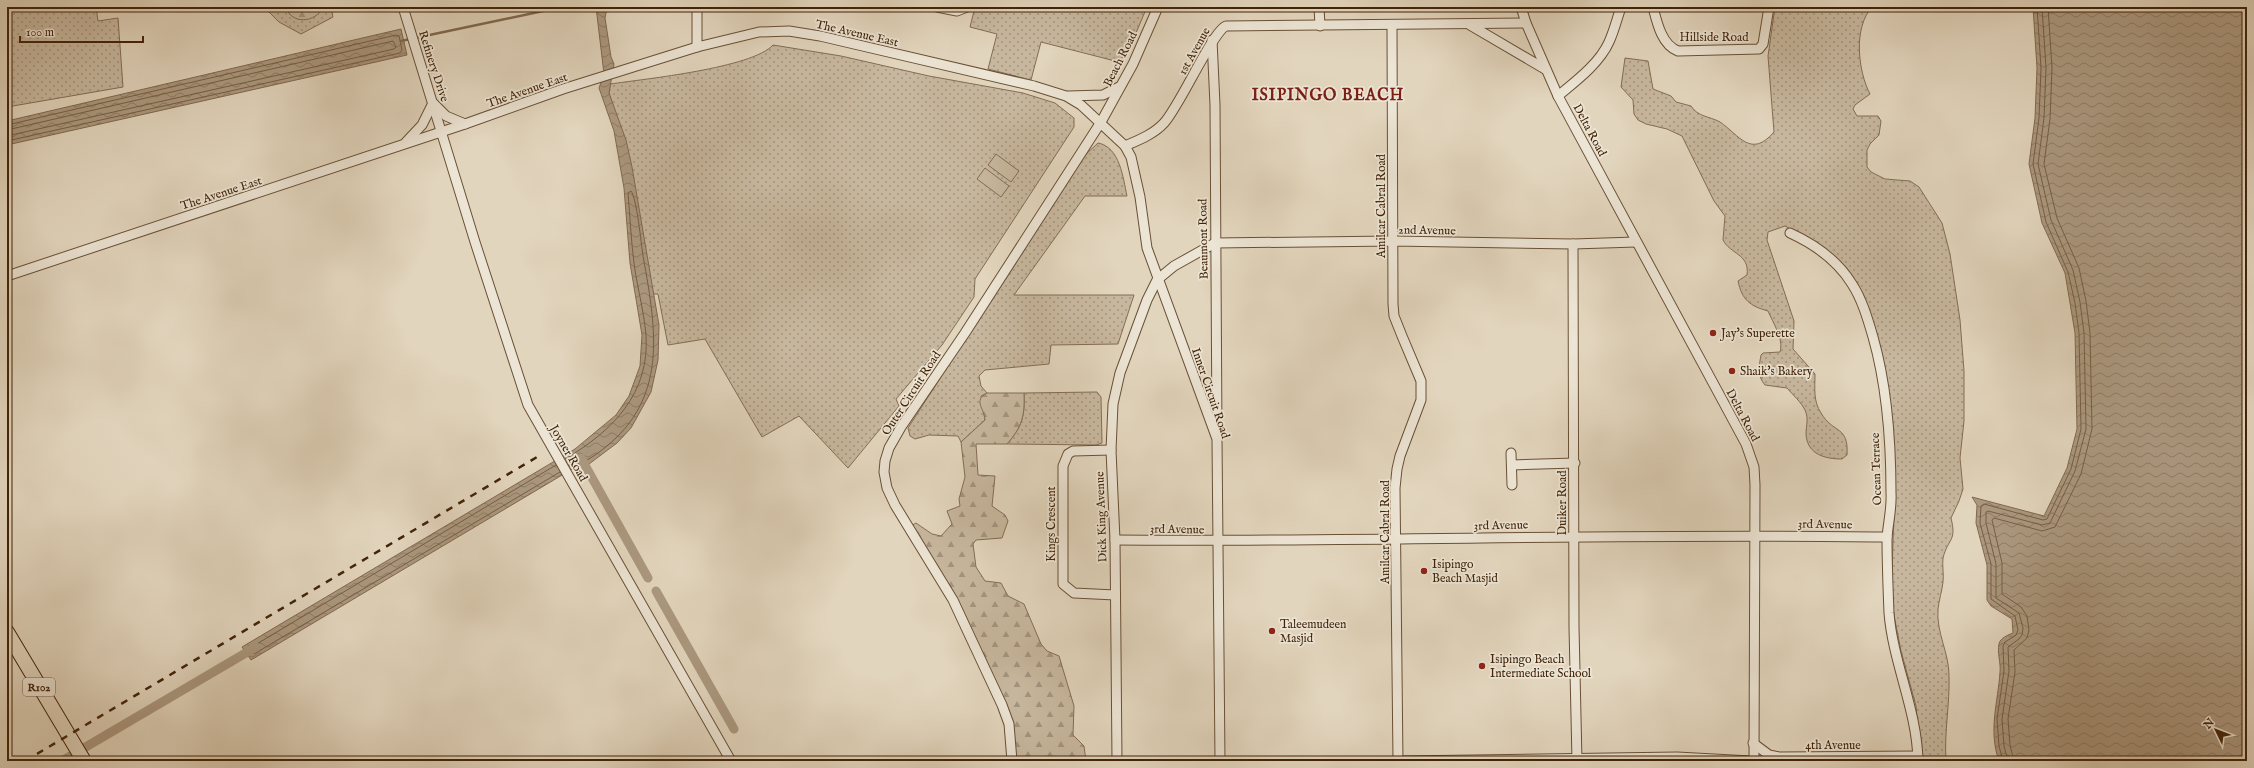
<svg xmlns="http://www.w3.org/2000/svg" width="2254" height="768" font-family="'IM FELL English',serif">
	<defs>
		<pattern id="grass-dots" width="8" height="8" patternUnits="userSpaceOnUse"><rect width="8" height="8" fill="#c7b79e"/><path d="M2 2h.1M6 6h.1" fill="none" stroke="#a3947f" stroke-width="1.8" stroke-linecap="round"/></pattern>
		<pattern id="forest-firs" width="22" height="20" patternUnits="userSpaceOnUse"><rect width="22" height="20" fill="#c7b79e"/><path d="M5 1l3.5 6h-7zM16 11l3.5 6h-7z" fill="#a3947f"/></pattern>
		<pattern id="water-waves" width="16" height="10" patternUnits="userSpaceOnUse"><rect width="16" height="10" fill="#ab987f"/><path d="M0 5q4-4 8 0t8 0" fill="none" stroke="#8d7c66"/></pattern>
	</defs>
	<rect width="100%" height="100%" fill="#e2d5bd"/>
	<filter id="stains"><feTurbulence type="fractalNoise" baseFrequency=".005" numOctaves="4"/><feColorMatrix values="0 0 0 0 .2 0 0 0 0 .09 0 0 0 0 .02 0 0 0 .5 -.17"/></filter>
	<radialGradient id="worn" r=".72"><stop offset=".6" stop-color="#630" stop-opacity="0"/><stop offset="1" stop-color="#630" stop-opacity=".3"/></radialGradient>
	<g fill="url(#grass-dots)" stroke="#846d53">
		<path d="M7,7H96L98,21L118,18L123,87L7,107Z"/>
		<path d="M270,7H286L287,11L298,19L322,10L323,7H331L333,17L301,34L279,22L267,10Z"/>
		<path d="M975,7H1147L1130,47L1119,62L1041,42L1031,80L988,69L997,34L970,27Z"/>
		<path d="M1775,7H1872C1853,28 1858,71 1870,94L1855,105L1853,109L1857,116H1878L1881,121L1879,135L1870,144L1867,150V167L1871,172L1885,179L1910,181L1919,187L1942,223L1950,254L1960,320L1964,371V421L1960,458L1963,489L1959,501L1951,518C1957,542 1948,538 1943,558C1942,565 1944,575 1943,582C1942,591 1939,600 1938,609C1936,632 1949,653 1949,675C1950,704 1944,732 1946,761H1921L1916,706L1901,651L1893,610L1892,571L1894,513L1892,432L1859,290L1797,233L1785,226L1768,232L1767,240L1794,321L1793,349L1815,374C1815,388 1813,401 1821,413C1833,434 1849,425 1847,455L1842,459C1826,459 1807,455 1806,434C1806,425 1809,419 1805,410C1801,402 1793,395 1787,388L1765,385C1757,376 1759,366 1761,355L1763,353L1780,352C1784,339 1773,323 1768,311C1750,306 1742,300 1738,281L1747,275C1750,254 1730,254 1723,240L1725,216L1714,201L1682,136L1667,129L1646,124L1638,120L1634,114L1633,100L1621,87L1625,58L1648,61L1653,89L1671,96L1676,102L1691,106C1698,117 1709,116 1720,122C1739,135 1751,159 1774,132L1768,56Z"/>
		<path d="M773,45L841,56L929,76L1023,93L1055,103L1074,118V127L975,279L974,297L942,345L896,399L899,406L848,468L799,416L762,437L705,339L668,345L658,294H653L616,116L609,93L610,84C645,79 752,68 773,45Z"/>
		<path d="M1098,143C1120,147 1123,178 1127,196H1085L1014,295H1134L1118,344L1051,345L1049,364L985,370L979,376L981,386L987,393L981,396C981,405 984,411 985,420L961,442L958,436L929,435L915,439L910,436L908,428L1083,157Z"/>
		<path d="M1097,392L1101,397L1102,443L1096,445L1007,444C1022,427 1025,416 1024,393Z"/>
	</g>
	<g fill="url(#forest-firs)" stroke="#846d53">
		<path d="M286,7H323C316,23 291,25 286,7Z"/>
		<path d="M987,393H1024C1025,416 1022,427 1007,444H976L978,475L995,476L992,506L1005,515L1008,521L1002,538L976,540L973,544L976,567L985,581L1001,583L1008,596L1024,604L1041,644L1047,651L1059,656L1074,706L1073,735L1084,746L1086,761H1014L1009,720L911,526L916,523L932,534L941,536L952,524L947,511L960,506L959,499L965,477L961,442L985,420C984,407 973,401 987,393Z"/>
	</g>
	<g fill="#c7b79e" stroke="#846d53">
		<path d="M996,154L1019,171L1011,182L988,165Z"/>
		<path d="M985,168L1009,186L1001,197L977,179Z"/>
	</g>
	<g fill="url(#water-waves)" stroke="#81694f">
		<path d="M596,7H607L605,18L611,57L614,64L609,93L626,140L632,167L659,325L658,360L651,392L631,428L617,443L589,464L579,465L251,660L242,647L575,449L616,415L629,396L640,366L642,335L630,263L624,188L614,131L599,88L604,74Z"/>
		<path d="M2033,7H2247V761H1999C1988,730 1998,703 2000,672C2001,663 1997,653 1999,644C2000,638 2008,635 2013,633L2012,619L1991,606L1987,600V565L1976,523L1977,505L1972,497L2044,516L2067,468L2077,429L2075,333L2065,273L2042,223L2029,164L2035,118L2037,68Z"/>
		<path d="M401,29L407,55L7,145V121Z"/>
	</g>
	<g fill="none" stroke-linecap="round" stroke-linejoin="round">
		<g stroke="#765e44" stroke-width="1">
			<path d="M7,125L396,35L399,36L402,50L400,53L7,141"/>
			<path d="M7,130L393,41L396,47L394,49L7,136"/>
			<path d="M565,459C613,431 650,393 646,335C644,311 637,287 634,263C631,240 630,216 628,193L631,191C637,199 641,243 643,256C658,338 669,408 589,459C583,463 576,463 569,466"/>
			<path d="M556,465L250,648L249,650L254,654L560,472"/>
			<path d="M2003,761L1999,746L1997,719L2004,671L2003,646L2005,642L2016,635L2018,630L2015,616L1991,599V564L1980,523L1981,506L1984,504L2043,520L2047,519L2071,469L2081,429L2079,333L2075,303L2068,272L2046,222L2033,164L2039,118L2041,68L2037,7"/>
			<path d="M2008,761L2004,746L2002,719L2009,671L2008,647L2019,639L2022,635L2023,628L2019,613L1996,598V564L1986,523V512L1988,511L2042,525L2050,523L2075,471L2086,429L2084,333L2080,302L2073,270L2051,220L2038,164L2044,118L2046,68L2042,7"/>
			<path d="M2014,761L2010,745L2008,719L2015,672L2014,650L2027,638L2029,630L2027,616L2021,607L2002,594V563L1992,520L1994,518L2042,531L2055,527L2081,474L2092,429L2090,333L2086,301L2079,268L2057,218L2044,164L2050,119L2052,68L2048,7"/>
		</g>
		<path stroke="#81694f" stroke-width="2.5" d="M401,41L562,7"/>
		<g stroke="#ab987f" stroke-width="9">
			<path d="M581,458L648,578"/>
			<path d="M656,591L734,729"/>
			<path d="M62,761L256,647"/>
		</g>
		<g stroke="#695035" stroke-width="11">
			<g id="minor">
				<path d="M403,7L475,242L528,405L731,761"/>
				<path d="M697,7V47"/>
				<path d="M937,7L957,11L967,7"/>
				<path d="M1319,7L1320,26"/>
				<path d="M1521,7L1526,23L1558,96L1746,444L1754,467L1755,485L1754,761"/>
				<path d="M1653,7C1657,23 1662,45 1678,51L1759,49L1763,44L1769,7"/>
				<path d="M1392,25L1393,304L1394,316L1402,336L1421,381V400L1400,456L1397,469L1395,488L1398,761"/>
				<path d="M1470,25L1545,69"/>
				<path d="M1212,40L1215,105L1217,432"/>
				<path d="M1068,96L1103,95L1119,87"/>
				<path d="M1558,96C1576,81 1599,64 1609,42C1614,31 1617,19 1621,7"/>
				<path d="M406,142L422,125L433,103L446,116L465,124"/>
				<path d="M1125,146C1139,140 1154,134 1164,123C1181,104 1212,32 1226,26L1526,23"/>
				<path d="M1790,233C1814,244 1838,261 1852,284C1862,299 1868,320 1873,337C1887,386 1891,441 1891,493C1892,508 1888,523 1887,538C1887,562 1888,588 1889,613C1893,663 1917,710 1918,761"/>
				<path d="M1573,244L1574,627L1577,761"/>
				<path d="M7,276L465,124L563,89L697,47L759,32L789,31L820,36L1034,86L1066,96L1081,105L1125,146L1131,157L1140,197L1147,248L1217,439L1220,761"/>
				<path d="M1111,450L1073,451L1068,454L1063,466V584L1074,593L1115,595"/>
				<path d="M1511,453L1512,485"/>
				<path d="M1512,465L1575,463"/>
				<path d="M1115,540C1372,542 1630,533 1887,537"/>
				<path d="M1753,743L1769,755L1779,757L1918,756"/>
				<path d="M1012,761L1009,724L1002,705L953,600L895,505L887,488L884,472L885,461L889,448L901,427L965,333L1101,122L1133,64L1158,7"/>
				<path d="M1117,761L1115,540L1111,450L1113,404L1120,373L1147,300L1157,280L1174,266L1215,243L1393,241L1573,244L1636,242"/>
				<path d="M1402,761L1677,757L1751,761"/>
			</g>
		</g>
		<g stroke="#412308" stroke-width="16">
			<path id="primary" d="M7,632L84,761"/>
		</g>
		<use href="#minor" stroke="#ece4d4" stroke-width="9"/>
		<use href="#primary" stroke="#e2d5bd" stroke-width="14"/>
		<path stroke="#412308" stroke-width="2.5" stroke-dasharray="7 7" stroke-linecap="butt" d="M25,761L537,457"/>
	</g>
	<g fill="#8f2418" stroke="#ece4d4" stroke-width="1.5">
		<circle cx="1713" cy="333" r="4"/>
		<circle cx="1732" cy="371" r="4"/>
		<circle cx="1424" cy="571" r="4"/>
		<circle cx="1272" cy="631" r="4"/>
		<circle cx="1482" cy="666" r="4"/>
	</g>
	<g text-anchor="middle" stroke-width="3.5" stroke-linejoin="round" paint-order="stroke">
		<rect fill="#ece4d4" stroke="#745d45" stroke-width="1" x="23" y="678" width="32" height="18" rx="3"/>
		<g font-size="11" font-weight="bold" fill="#412308">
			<text x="39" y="691">R102</text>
		</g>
		<g font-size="12" fill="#412308" stroke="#ece4d4">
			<text transform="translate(857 33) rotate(13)" y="4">The Avenue East</text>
			<text x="1714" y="41">Hillside Road</text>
			<text transform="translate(1194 51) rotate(-61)" y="4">1st Avenue</text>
			<text transform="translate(1120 59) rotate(-63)" y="4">Beach Road</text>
			<text transform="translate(434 66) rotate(72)" y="4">Refinery Drive</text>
			<text transform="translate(527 90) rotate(-19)" y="4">The Avenue East</text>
			<text transform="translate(1590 130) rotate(62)" y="4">Delta Road</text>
			<text transform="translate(221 193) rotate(-18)" y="4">The Avenue East</text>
			<text transform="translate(1381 206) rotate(-90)" y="4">Amilcar Cabral Road</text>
			<text transform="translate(1427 230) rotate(1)" y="4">2nd Avenue</text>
			<text transform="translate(1203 239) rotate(-91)" y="4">Beaumont Road</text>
			<text transform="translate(911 393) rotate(-57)" y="4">Outer Circuit Road</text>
			<text transform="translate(1211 393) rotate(71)" y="4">Inner Circuit Road</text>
			<text transform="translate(1743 415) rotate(62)" y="4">Delta Road</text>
			<text transform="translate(569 453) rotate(60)" y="4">Joyner Road</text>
			<text transform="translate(1876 469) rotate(-92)" y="4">Ocean Terrace</text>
			<text transform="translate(1562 503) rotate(-90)" y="4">Duiker Road</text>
			<text transform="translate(1101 517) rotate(-92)" y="4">Dick King Avenue</text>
			<text transform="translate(1051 524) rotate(-90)" y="4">Kings Crescent</text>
			<text transform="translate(1825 524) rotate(1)" y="4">3rd Avenue</text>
			<text transform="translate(1501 525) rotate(-1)" y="4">3rd Avenue</text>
			<text transform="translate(1177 529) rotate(1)" y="4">3rd Avenue</text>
			<text transform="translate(1385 532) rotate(-90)" y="4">Amilcar Cabral Road</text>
			<text x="1833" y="749">4th Avenue</text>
		</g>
		<g font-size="12" fill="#412308" stroke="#ece4d4" text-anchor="start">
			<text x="1721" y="337">Jay's Superette</text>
			<text x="1740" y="375">Shaik's Bakery</text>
			<text x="1432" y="568">Isipingo<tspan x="1432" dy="14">Beach Masjid</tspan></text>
			<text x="1280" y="628">Taleemudeen<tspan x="1280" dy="14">Masjid</tspan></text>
			<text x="1490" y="663">Isipingo Beach<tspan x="1490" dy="14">Intermediate School</tspan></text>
		</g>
		<g font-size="16" font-weight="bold" letter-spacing="1" fill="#7a1f14" stroke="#ece4d4">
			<text x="1328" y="100">ISIPINGO BEACH</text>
		</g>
	</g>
	<rect width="2254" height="768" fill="none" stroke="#e2d5bd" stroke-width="24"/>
	<rect x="8" y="8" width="2238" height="752" fill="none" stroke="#412308" stroke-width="2"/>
	<rect x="12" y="12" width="2230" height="744" fill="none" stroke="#412308"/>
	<g transform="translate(2216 730) rotate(313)" stroke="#ece4d4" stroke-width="3" paint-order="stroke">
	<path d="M0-3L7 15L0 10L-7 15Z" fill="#412308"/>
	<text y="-6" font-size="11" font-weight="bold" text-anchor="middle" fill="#412308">N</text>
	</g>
	<path d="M20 36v6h123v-6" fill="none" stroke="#412308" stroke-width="2"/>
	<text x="26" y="36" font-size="12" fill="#412308" stroke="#ece4d4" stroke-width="3" paint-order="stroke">100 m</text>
	<rect width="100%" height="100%" filter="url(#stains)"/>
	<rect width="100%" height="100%" fill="url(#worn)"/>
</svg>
